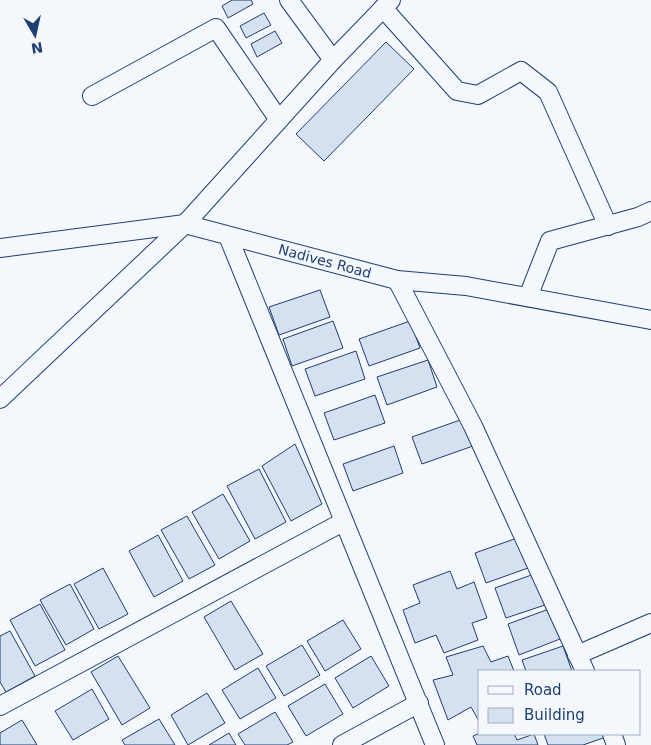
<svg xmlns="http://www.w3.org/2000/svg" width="651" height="745" font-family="'DejaVu Sans',sans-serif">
	<rect width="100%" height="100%" fill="#f4f7fb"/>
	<g fill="#d5e0f0" stroke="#1d3f73">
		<path d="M232,0H251L253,4L228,18L222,6Z"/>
		<path d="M264,13L271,25L246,38L240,26Z"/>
		<path d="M275,31L282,43L257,57L251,44Z"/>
		<path d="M386,42L414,69L324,161L296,134Z"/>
		<path d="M320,290L330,317L279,335L269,307Z"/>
		<path d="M333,321L343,348L292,366L283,339Z"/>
		<path d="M410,321L420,348L369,366L359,339Z"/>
		<path d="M356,351L365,379L315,396L305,369Z"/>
		<path d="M428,360L437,387L387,405L377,377Z"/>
		<path d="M375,395L385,423L334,440L324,413Z"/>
		<path d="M463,419L473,446L422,464L412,437Z"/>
		<path d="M295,444L322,504L291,521L262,466Z"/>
		<path d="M394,446L403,473L353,491L343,464Z"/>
		<path d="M259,469L286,522L255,539L227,486Z"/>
		<path d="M223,494L250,541L219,559L192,512Z"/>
		<path d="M187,516L215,565L189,579L161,530Z"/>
		<path d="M158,535L183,581L154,597L129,551Z"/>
		<path d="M517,538L528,568L486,583L475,553Z"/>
		<path d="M103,568L128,614L99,629L74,584Z"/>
		<path d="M450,571L457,589L474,582L487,618L472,623L478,640L444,653L436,635L415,643L403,610L420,603L413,585Z"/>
		<path d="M537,573L548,604L506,618L495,588Z"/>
		<path d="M70,584L94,629L66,645L40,600Z"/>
		<path d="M231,601L263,654L235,670L204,617Z"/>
		<path d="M40,604L65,650L35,666L10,620Z"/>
		<path d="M549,609L560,639L519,655L508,624Z"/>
		<path d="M343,620L361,649L325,671L307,641Z"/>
		<path d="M10,631L35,676L6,692L0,682V636Z"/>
		<path d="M302,645L320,675L284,696L266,666Z"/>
		<path d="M483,646L491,662L508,656L514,671H480V723L471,707L448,720L433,680L453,675L446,657Z"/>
		<path d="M563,646L572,671H526L522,660Z"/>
		<path d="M118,656L150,708L122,725L91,672Z"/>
		<path d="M371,656L389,686L353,708L335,678Z"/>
		<path d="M258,668L276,698L240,719L222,690Z"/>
		<path d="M325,684L343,714L306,736L288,706Z"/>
		<path d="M92,689L109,719L73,740L55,711Z"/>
		<path d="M207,693L225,723L188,745L171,715Z"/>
		<path d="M275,712L293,742L287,745H245L238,734Z"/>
		<path d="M159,719L175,745H125L122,740Z"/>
		<path d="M22,720L37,745H0V733Z"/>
		<path d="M229,733L236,745H209Z"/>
		<path d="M480,733L514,734L517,740L534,734L538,745H477L473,736Z"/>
		<path d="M544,734H605L606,737L583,745H548Z"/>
	</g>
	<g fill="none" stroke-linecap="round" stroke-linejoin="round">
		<g stroke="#1d3f73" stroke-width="20">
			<g id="street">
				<path d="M289,0L333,60"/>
				<path d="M383,8L457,91L478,95L521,71L548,92L608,226"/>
				<path d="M92,96L216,28L279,120"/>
				<path d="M228,236L435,745"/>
				<path d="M0,248L185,224L397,280L466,286L651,320"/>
				<path d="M397,280L473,426L585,671"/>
				<path d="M528,297L550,241L638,217L651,211"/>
				<path d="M0,399L185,224L333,60L391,0"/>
				<path d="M577,655L651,623"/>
				<path d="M0,706L343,522"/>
				<path d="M612,734L616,745"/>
				<path d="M342,745L419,703"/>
			</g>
		</g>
		<use href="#street" stroke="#f4f7fb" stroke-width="18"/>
	</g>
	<g text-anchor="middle" stroke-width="4" stroke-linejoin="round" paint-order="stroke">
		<g font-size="14" fill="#1d3f73" stroke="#f4f7fb">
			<text transform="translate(325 261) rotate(15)" y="5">Nadives Road</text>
		</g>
	</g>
	<rect x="478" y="670" width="162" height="65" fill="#f4f7fb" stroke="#9eadc5"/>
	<rect x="488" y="686" width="25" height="8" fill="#f4f7fb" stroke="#9eadc5"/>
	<text x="524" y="695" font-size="15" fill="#1d3f73">Road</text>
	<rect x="488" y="708" width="25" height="15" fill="#d5e0f0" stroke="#9eadc5"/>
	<text x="524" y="720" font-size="15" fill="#1d3f73">Building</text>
	<g transform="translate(35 35) rotate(171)" stroke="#f4f7fb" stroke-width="4" paint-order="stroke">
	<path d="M0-4L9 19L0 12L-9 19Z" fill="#1d3f73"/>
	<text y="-8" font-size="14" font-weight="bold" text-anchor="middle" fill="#1d3f73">N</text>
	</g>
</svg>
